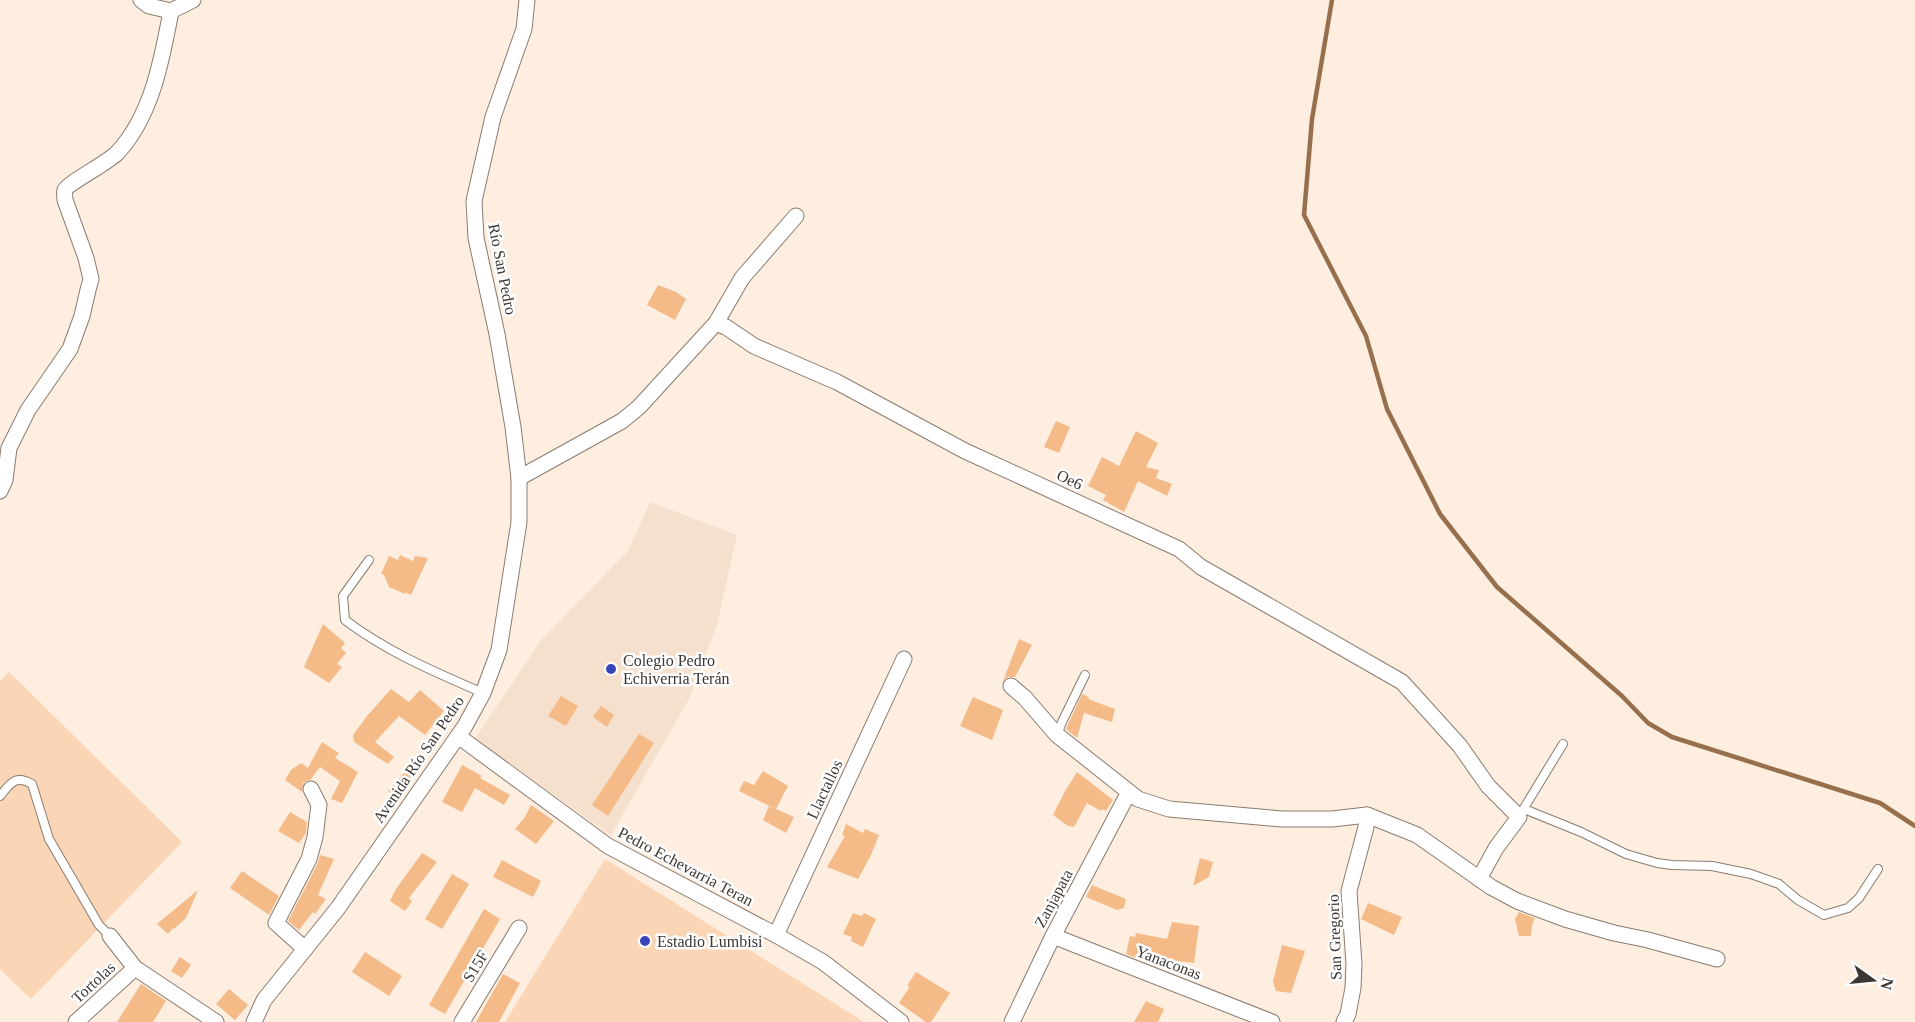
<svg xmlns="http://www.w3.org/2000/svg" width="1915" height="1022" font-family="Georgia,serif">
	<rect width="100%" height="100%" fill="#feeee0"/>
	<path fill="#f5e0cd" d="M650,502L737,535L717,625L689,699L611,835L474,740L542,639L628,551Z"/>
	<g fill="#fad5b6">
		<path d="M9,672L182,842L31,999L0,969V681Z"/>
		<path d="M605,859L864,1022H505Z"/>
	</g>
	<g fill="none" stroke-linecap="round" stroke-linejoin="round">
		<path stroke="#976f4c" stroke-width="4.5" d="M1332,0L1312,119L1304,215L1366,336L1387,409L1440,514L1497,587L1622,696L1648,723L1672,737L1880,803L1915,826"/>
	</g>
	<g fill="#f4bb89">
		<path d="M658,285L676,292L686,299L675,320L647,305Z"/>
		<path d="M1056,421L1070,427L1059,453L1044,447Z"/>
		<path d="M1136,431L1158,443L1146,467L1159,470L1156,478L1172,484L1167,496L1138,481L1124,512L1103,500L1106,495L1088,486L1102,457L1119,466Z"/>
		<path d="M400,555L413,561L415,556L428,558L411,595L405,592V594L389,587L384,575L381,574L389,556L398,560Z"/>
		<path d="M323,624L345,643L341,648L346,653L337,664L342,667L329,683L304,667Z"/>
		<path d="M1019,639L1032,645L1015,677H1007L1002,684Z"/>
		<path d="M391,689L409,702L420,690L444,711L425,735L399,716L375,742L394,757L388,764L354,742L353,735L367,716Z"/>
		<path d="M1082,694L1089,697L1088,699L1115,709L1112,722L1084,713L1077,738L1066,729Z"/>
		<path d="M561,696L578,706L566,726L548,716Z"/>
		<path d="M973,697L1003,710L992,740L960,726Z"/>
		<path d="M601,706L614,715L607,727L593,717Z"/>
		<path d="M639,734L654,743L608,816L592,805Z"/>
		<path d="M322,742L339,753L335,758L358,772L342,803L331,799L340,781L320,767L311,779L303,783L302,792L285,780L291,770L301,763L308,768Z"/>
		<path d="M411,765L419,772L398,798L388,791Z"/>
		<path d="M462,765L482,776L480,778L510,795L504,805L475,788L462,812L442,802Z"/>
		<path d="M763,771L788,786L776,809L739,791L744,781L754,785Z"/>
		<path d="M1077,772L1113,800L1106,811L1102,809L1101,811L1087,803L1074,827L1068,826L1053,815L1064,793Z"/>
		<path d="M531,805L554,821L536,844L515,829L525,817Z"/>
		<path d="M769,806L794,817L786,833L763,820Z"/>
		<path d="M290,812L307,822L306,833L299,843L278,831Z"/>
		<path d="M846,824L863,833L865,829L879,835L871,855L858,879L827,867L845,836L842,835Z"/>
		<path d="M422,853L437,862L409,898L412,901L405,911L390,901L396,889Z"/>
		<path d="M320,855L334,859L318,895L326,899L315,914L313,912L299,930L288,921L318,863Z"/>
		<path d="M1200,858L1213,862L1209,877L1193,886Z"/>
		<path d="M502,860L541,881L533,897L493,877Z"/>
		<path d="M242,871L279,896L269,915L230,888Z"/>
		<path d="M452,874L469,884L442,929L425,919Z"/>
		<path d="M1092,885L1126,899L1124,908L1117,910L1086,897Z"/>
		<path d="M198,890L186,918L174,929L173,928L168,934L157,924Z"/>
		<path d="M1368,903L1402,917L1394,935L1361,919Z"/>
		<path d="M484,909L500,919L445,1014L429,1005Z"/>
		<path d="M1519,912L1535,918L1532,925L1531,936H1519L1515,919Z"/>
		<path d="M853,913L862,916L864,913L876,919L863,947L851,941L852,937L843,934Z"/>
		<path d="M1172,922L1199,926L1194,963L1152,958L1151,964L1126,954L1130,936L1135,937L1136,933L1167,939Z"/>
		<path d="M1282,945L1305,951L1291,993L1276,991L1273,981Z"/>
		<path d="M365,952L402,976L389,996L352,972Z"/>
		<path d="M180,957L191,965L182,978L171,971Z"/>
		<path d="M916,972L950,993L931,1022H926L899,1003L909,988L908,984Z"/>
		<path d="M503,974L520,983L499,1022H476Z"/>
		<path d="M141,984L166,1001L153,1022H117Z"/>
		<path d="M229,989L248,1005L235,1020L216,1004Z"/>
		<path d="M1146,1001L1164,1009L1158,1022H1134Z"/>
	</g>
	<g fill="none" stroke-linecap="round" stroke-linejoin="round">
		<g stroke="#8a7b6f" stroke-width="10">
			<g id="service">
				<path d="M369,560L343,596L345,620C387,652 435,672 483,693"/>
				<path d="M1057,735L1062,722L1085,675"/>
				<path d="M0,796C10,784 15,774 32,784L49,839L99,925L110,936"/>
				<path d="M1524,809L1581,832L1626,854L1657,863L1672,865L1712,866L1751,874L1779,884L1798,900L1824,915L1848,908L1859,898L1878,869"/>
				<path d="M1521,813L1563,744"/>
			</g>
		</g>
		<g stroke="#8a7b6f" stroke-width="17">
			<g id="minor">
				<path d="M141,0L149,6L171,11L193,0"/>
				<path d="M716,323L726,327L754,346L837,382L965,451L1179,549L1201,567L1402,682L1460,746L1488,786L1519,817L1496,848L1479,879"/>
				<path d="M519,478L622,421L639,407L716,323L742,278L796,216"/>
				<path d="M0,491L5,480L9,448L28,410L70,349L82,316L88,290L91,279L86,258L65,200C65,197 64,193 65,190C68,183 109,162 117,153C152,116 162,59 171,11"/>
				<path d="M1011,686L1025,698L1057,735L1138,799L1169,809L1282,819H1332L1367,815L1417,835L1491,887L1517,901L1565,919L1614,933L1648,940L1717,959"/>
				<path d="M458,736L608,846L776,935L823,962L901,1022"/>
				<path d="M776,935L904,659"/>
				<path d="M110,936L135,968L216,1022"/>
				<path d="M1053,936L1272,1022"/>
				<path d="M305,949L276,923L309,859L315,837L319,805L311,789"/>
				<path d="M76,1022L135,968"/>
				<path d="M254,1022L264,1000L338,908L465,726L483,693L499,650L519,522V478L513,427L497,334L476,238L474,201L493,117L524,29L527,0"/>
				<path d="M462,1022L519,928"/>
				<path d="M1012,1022L1053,936L1129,792"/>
				<path d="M1344,1022L1348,1014L1353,988L1354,964L1349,891L1366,827L1367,815"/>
			</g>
		</g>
		<use href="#service" stroke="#fff" stroke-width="8"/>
		<use href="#minor" stroke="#fff" stroke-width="15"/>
	</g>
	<g fill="#3846b9" stroke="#fff" stroke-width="2">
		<circle cx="611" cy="669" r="6"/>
		<circle cx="645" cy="941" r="6"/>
	</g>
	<g text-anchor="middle" stroke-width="5" stroke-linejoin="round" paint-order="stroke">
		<g font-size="16" fill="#3d3732" stroke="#fff">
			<text transform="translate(503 269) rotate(79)" y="6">Río San Pedro</text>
			<text transform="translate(1070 479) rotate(25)" y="6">Oe6</text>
			<text transform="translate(418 759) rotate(-56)" y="6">Avenida Río San Pedro</text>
			<text transform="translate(824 789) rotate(-65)" y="6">Llactallos</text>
			<text transform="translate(686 866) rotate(28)" y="6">Pedro Echevarria Teran</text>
			<text transform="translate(1053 898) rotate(-62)" y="6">Zanjapata</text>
			<text transform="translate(1334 937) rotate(-92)" y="6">San Gregorio</text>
			<text transform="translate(1169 962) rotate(21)" y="6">Yanaconas</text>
			<text transform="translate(475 966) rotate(-59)" y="6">S15F</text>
			<text transform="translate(93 982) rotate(-43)" y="6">Tortolas</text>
		</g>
		<g font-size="16" fill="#3d3732" stroke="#fff" text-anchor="start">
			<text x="623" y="666">Colegio Pedro<tspan x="623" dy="18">Echiverria Terán</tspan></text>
			<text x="657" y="947">Estadio Lumbisi</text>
		</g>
	</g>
	<g transform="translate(1873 980) rotate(105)" stroke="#ffffff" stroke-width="4.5" paint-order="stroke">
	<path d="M0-4.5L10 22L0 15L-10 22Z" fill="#3d3732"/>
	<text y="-9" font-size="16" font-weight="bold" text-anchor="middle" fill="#3d3732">N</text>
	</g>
</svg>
